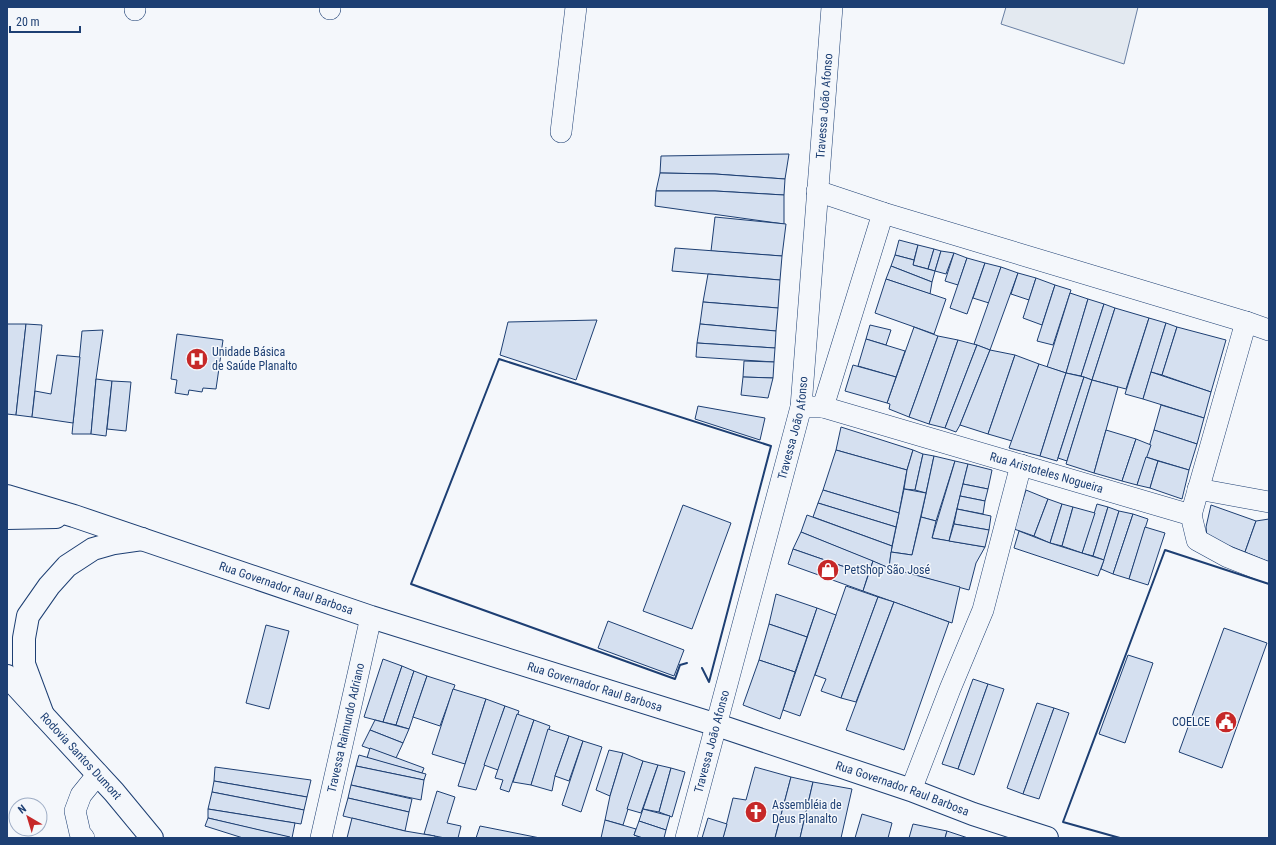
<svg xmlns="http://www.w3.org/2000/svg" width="1276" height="845" font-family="'Roboto Condensed',sans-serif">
	<rect width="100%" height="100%" fill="#f4f7fb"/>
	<path fill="#e3e9f0" stroke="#687fa3" d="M1006,7H1138L1124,64L1001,24Z"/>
	<g fill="#d5e0f0" stroke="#1d3f73">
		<path d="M789,154L785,179L715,174L660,173L661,156Z"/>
		<path d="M660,173L715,174L785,179L784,195L715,191H656Z"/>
		<path d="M656,191H715L784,195V224L655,206Z"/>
		<path d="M715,217L786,224L782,256L711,251Z"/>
		<path d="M899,240L918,245L914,260L895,255Z"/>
		<path d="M918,245L934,249L928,269L913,265Z"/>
		<path d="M675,248L782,256L780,280L672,271Z"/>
		<path d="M934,249L941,251L935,271L928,269Z"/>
		<path d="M941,251L954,253L946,274L935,271Z"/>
		<path d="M954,253L967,258L958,285L945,281Z"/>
		<path d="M895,255L914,260L913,265L935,271L932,282L891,266Z"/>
		<path d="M967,258L985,263L967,314L950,308Z"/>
		<path d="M985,263L1001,267L989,303L973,298Z"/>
		<path d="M891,266L932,282L930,294L886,279Z"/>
		<path d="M1001,267L1018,273L990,350L974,344Z"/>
		<path d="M1018,273L1036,278L1029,300L1011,294Z"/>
		<path d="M708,274L780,280L778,308L703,302Z"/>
		<path d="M1036,278L1055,285L1042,325L1023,318Z"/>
		<path d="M886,279L946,299L934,334L875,313Z"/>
		<path d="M1055,285L1071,290L1053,345L1037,341Z"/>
		<path d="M1070,293L1088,299L1066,373L1047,367Z"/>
		<path d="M1088,299L1104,304L1081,376L1066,373Z"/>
		<path d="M703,302L778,308L776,331L700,324Z"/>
		<path d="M1104,304L1115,308L1092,380L1081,376Z"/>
		<path d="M1115,308L1149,318L1126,389L1092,380Z"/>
		<path d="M1149,318L1166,323L1143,399L1125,394Z"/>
		<path d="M597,320L576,380L500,355L508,322Z"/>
		<path d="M1166,323L1177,327L1162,375L1151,372Z"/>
		<path d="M7,324H26L16,415L7,414Z"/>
		<path d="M26,324L42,325L32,417L16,415Z"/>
		<path d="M700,324L776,331L775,348L697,343Z"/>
		<path d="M870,325L891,330L886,345L866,339Z"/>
		<path d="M914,327L938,336L909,417L889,409L890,404L887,403Z"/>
		<path d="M1177,327L1226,340L1211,392L1162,375Z"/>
		<path d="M103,330L96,379L91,434H72L82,331Z"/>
		<path d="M177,334L223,340L216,389L203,388L202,392L189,390L188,395L175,393L177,380L171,379Z"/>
		<path d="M938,336L958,340L929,424L909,417Z"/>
		<path d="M866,339L905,351L896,377L858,366Z"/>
		<path d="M958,340L977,345L945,428L929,424Z"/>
		<path d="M697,343L775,348L774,362L696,357Z"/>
		<path d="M977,345L990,350L960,425L956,432L945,428Z"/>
		<path d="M990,350L1015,355L988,434L960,425Z"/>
		<path d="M57,355L80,357L73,423L32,417L35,391L51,394Z"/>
		<path d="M1015,355L1039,364L1012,441L988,434Z"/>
		<path d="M744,361L774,362L773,378L743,377Z"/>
		<path d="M1039,364L1066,373L1040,456L1009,448Z"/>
		<path d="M853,365L896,377L887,403L845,391Z"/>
		<path d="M1151,372L1211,392L1204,418L1143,399Z"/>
		<path d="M1066,373L1084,377L1057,461L1040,456Z"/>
		<path d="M743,377L773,378L768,398L741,395Z"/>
		<path d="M1084,377L1092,380L1067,461L1058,458Z"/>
		<path d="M96,379L112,381L106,436L91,434Z"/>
		<path d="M1092,380L1118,387L1094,473L1066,464Z"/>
		<path d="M112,381L131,382L126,431L107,429Z"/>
		<path d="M1161,405L1204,418L1197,444L1154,430Z"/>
		<path d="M698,406L765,418L760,440L695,419Z"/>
		<path d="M841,427L913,450L907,470L836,450Z"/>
		<path d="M1106,430L1136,439L1122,481L1094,473Z"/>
		<path d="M1154,430L1197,444L1189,470L1146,457Z"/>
		<path d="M1136,439L1151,445L1137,485L1122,481Z"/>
		<path d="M836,450L907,470L899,513L823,490Z"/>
		<path d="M913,450L923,454L915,490L904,489L907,470Z"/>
		<path d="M923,454L934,456L926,493L915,490Z"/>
		<path d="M934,456L955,461L936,521L921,517Z"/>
		<path d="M1146,457L1158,461L1150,488L1137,485Z"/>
		<path d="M955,461L968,464L949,541L932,538Z"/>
		<path d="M1158,461L1189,470L1182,499L1150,488Z"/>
		<path d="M968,464L992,470L988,489L963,484Z"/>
		<path d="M963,484L988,489L985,501L960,496Z"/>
		<path d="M904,489L926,493L912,555L891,552Z"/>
		<path d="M823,490L899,513L896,527L818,503Z"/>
		<path d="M1026,490L1048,499L1034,536L1014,529Z"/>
		<path d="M960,496L985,501L983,514L957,509Z"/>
		<path d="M1048,499L1062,504L1050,543L1034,536Z"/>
		<path d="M818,503L896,527L892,546L813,517Z"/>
		<path d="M1062,504L1073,507L1062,546L1050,543Z"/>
		<path d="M1097,504L1108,507L1093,556L1082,553Z"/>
		<path d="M683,505L731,523L692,629L643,611Z"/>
		<path d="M1211,505L1256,521L1245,552L1207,537L1206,527Z"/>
		<path d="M1073,507L1095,513L1082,553L1062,546Z"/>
		<path d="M1108,507L1119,511L1104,560L1093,556Z"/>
		<path d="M957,509L991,516L989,530L954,524Z"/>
		<path d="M1119,511L1133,514L1113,574L1101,569Z"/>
		<path d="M1133,514L1148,519L1129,579L1113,574Z"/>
		<path d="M807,515L892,546L889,568L801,532Z"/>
		<path d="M921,517L936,521L932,538L985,547L976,563L969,590L889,568L891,552L912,555Z"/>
		<path d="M1269,519V562L1245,552L1256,521Z"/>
		<path d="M954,524L989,530L985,547L949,541Z"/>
		<path d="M1145,527L1165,533L1148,585L1129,579Z"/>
		<path d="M1019,531L1050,543L1104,560L1098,576L1014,548Z"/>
		<path d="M801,532L873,561L868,575L793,549Z"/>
		<path d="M793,549L868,575L863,591L788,564Z"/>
		<path d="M873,561L889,568L960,587L952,623L863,591Z"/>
		<path d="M846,586L878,597L841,698L821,691L826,679L815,675Z"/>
		<path d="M776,594L817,608L807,637L769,624Z"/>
		<path d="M878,597L894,602L856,702L841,698Z"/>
		<path d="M894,602L949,622L904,750L846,730Z"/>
		<path d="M817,608L836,615L800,716L783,710Z"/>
		<path d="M608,621L684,650L674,676L598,648Z"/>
		<path d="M769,624L807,637L795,672L759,660Z"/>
		<path d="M266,625L289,631L269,709L246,703Z"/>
		<path d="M1224,628L1267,643L1222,768L1179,752Z"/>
		<path d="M1128,655L1153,663L1125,743L1099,734Z"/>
		<path d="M383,659L402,666L383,722L364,717Z"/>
		<path d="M759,660L795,672L780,719L743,705Z"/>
		<path d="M402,666L414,671L396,725L383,722Z"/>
		<path d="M414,671L427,676L409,729L396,725Z"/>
		<path d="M427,676L455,685L440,726L413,717Z"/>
		<path d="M973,679L988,684L958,769L942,764Z"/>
		<path d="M988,684L1004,689L974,775L958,769Z"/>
		<path d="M453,689L486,699L465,764L432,754Z"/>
		<path d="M486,699L505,706L476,790L458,786Z"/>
		<path d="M1037,703L1054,708L1023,794L1007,788Z"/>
		<path d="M505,706L519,711L498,770L484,765Z"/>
		<path d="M1054,708L1069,713L1039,799L1023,794Z"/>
		<path d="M517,714L534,720L509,792L500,789L503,780L495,778Z"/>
		<path d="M375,720L409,729L403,743L370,730Z"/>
		<path d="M534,720L550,726L531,785L513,782Z"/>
		<path d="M548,729L569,736L555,776L552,791L531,785Z"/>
		<path d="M370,730L403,743L396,758L362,746Z"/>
		<path d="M569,736L583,741L569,781L555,776Z"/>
		<path d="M583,741L602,747L581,812L562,805Z"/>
		<path d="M370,748L424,768L422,773L367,758Z"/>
		<path d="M609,750L623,753L610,796L596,790Z"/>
		<path d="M623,753L643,761L623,825L605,820L610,796Z"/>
		<path d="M359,755L422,773L426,774L424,780L356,766Z"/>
		<path d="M643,761L658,765L641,813L627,809Z"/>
		<path d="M658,765L671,768L659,812L643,809Z"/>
		<path d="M356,766L424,780L421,800L351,785Z"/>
		<path d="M215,767L311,780L307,797L214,781Z"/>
		<path d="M755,767L791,777L775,838H723L733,798L746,800Z"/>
		<path d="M671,768L685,772L672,817L659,812Z"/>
		<path d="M791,777L813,782L800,838H775Z"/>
		<path d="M214,781L307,797L304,810L212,792Z"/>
		<path d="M813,782L852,789L841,838H800Z"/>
		<path d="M351,785L412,799L409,812L348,798Z"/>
		<path d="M437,791L455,797L447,823L461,826L458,838H445L424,834Z"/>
		<path d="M212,792L304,810L301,824L208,809Z"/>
		<path d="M348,798L409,812L405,831L343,816Z"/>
		<path d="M208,809L295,823L292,838L208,818Z"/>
		<path d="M643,809L670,816L666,830L639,821Z"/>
		<path d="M862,814L892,823L888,838H855Z"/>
		<path d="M208,818L290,837L289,838H243L205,826Z"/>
		<path d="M352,818L405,831L435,836V838H347Z"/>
		<path d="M708,818L727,824L723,838H702Z"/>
		<path d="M605,820L636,829L634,835L643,838H601Z"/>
		<path d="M639,821L666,830L664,838H643L634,835Z"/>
		<path d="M913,824L947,831L945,838H909Z"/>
		<path d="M480,826L540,838H476Z"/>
		<path d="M947,831L968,838H945Z"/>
	</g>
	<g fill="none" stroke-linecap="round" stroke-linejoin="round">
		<g stroke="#1d3f73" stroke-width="22">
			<g id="minor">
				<path d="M330,9V7"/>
				<path d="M135,10V7"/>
				<path d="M561,132L576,7"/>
				<path d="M817,191L883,213L1246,322L1269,330"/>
				<path id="s1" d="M801,407H823L1191,515L1197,540L1228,557L1269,573"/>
				<path d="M823,407L883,213"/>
				<path d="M1198,489L1269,502"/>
				<path d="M1191,515L1246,322"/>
				<path d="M911,790L950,689L983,610L1021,465"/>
				<path d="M84,838L80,833L75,811L81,795L98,774"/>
				<path id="s2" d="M321,838L371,617"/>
				<path id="s3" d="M686,838L801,407L832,7"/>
			</g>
		</g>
		<g stroke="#1d3f73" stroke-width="24">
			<g id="tertiary">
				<path id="s4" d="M7,496L74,516L371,617L717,725L911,790L973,814L1047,838"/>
				<path d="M7,518L56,517"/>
			</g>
		</g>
		<g stroke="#1d3f73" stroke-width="24">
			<g id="trunk">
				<path id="s5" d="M7,676L114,792L152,838"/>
				<path d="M43,715L24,664V638L28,616L49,586L67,566L93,549L114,543L142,539"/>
			</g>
		</g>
		<use href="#minor" stroke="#f4f7fb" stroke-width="21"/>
		<use href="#tertiary" stroke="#f4f7fb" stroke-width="22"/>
		<use href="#trunk" stroke="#f4f7fb" stroke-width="22"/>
		<g stroke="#1d3f73" stroke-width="2">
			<path d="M687,663L680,665L675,679L411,584L499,359L771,446L709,682L702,668"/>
			<path d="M1120,838L1063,822L1165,550L1269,584"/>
			<path d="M1181,838H1185"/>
		</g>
	</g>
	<defs>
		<g id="hospital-disc" transform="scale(1.15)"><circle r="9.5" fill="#c62828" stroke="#f4f7fb"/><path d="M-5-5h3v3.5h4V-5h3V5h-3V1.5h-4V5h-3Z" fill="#fff"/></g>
		<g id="shop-disc" transform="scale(1.15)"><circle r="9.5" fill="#c62828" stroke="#f4f7fb"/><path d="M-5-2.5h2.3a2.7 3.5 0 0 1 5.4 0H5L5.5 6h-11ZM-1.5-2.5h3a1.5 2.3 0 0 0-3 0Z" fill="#fff"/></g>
		<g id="civic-disc" transform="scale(1.15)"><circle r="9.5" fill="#c62828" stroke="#f4f7fb"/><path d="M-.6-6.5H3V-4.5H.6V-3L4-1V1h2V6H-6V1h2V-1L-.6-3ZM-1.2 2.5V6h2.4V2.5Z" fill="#fff"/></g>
		<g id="church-disc" transform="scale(1.15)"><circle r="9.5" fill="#c62828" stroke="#f4f7fb"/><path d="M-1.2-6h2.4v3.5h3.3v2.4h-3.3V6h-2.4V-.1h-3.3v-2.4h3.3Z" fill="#fff"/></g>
	</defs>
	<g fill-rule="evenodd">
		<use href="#hospital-disc" x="197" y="359"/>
		<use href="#shop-disc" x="828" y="570"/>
		<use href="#civic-disc" x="1226" y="722"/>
		<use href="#church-disc" x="756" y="812"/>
	</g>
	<g text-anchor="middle" stroke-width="3" stroke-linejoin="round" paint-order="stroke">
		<g font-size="12" fill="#1d3f73" stroke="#f4f7fb">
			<text dy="4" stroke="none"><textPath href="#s3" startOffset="748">Travessa João Afonso</textPath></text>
			<text dy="4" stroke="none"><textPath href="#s3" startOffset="424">Travessa João Afonso</textPath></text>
			<text dy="4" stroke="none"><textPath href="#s1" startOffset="255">Rua Aristoteles Nogueira</textPath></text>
			<text dy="4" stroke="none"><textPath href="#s4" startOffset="294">Rua Governador Raul Barbosa</textPath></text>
			<text dy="4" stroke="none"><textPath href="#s4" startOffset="618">Rua Governador Raul Barbosa</textPath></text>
			<text dy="4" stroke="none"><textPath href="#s2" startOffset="113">Travessa Raimundo Adriano</textPath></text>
			<text dy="4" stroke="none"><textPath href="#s3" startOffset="100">Travessa João Afonso</textPath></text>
			<text dy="4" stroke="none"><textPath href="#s5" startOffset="109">Rodovia Santos Dumont</textPath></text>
			<text dy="4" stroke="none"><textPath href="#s4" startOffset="942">Rua Governador Raul Barbosa</textPath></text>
		</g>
		<g font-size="12" fill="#1d3f73" stroke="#f4f7fb" text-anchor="start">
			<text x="212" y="356">Unidade Básica<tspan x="212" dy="14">de Saúde Planalto</tspan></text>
			<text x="844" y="574">PetShop São José</text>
			<text x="1210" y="726" text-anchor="end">COELCE</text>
			<text x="772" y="809">Assembléia de<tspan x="772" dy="14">Deus Planalto</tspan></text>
		</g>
	</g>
	<rect width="1276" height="845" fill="none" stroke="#1d3f73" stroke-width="16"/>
	<g transform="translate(28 817) rotate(322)"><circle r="19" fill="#f4f7fb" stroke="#9eadc5"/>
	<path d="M0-3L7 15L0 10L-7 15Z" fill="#c62828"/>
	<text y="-6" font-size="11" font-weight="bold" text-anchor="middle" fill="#1d3f73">N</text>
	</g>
	<path d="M10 26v6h70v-6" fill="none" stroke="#1d3f73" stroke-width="2"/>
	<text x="16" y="26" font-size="12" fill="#1d3f73" stroke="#f4f7fb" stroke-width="3" paint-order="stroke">20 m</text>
</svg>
